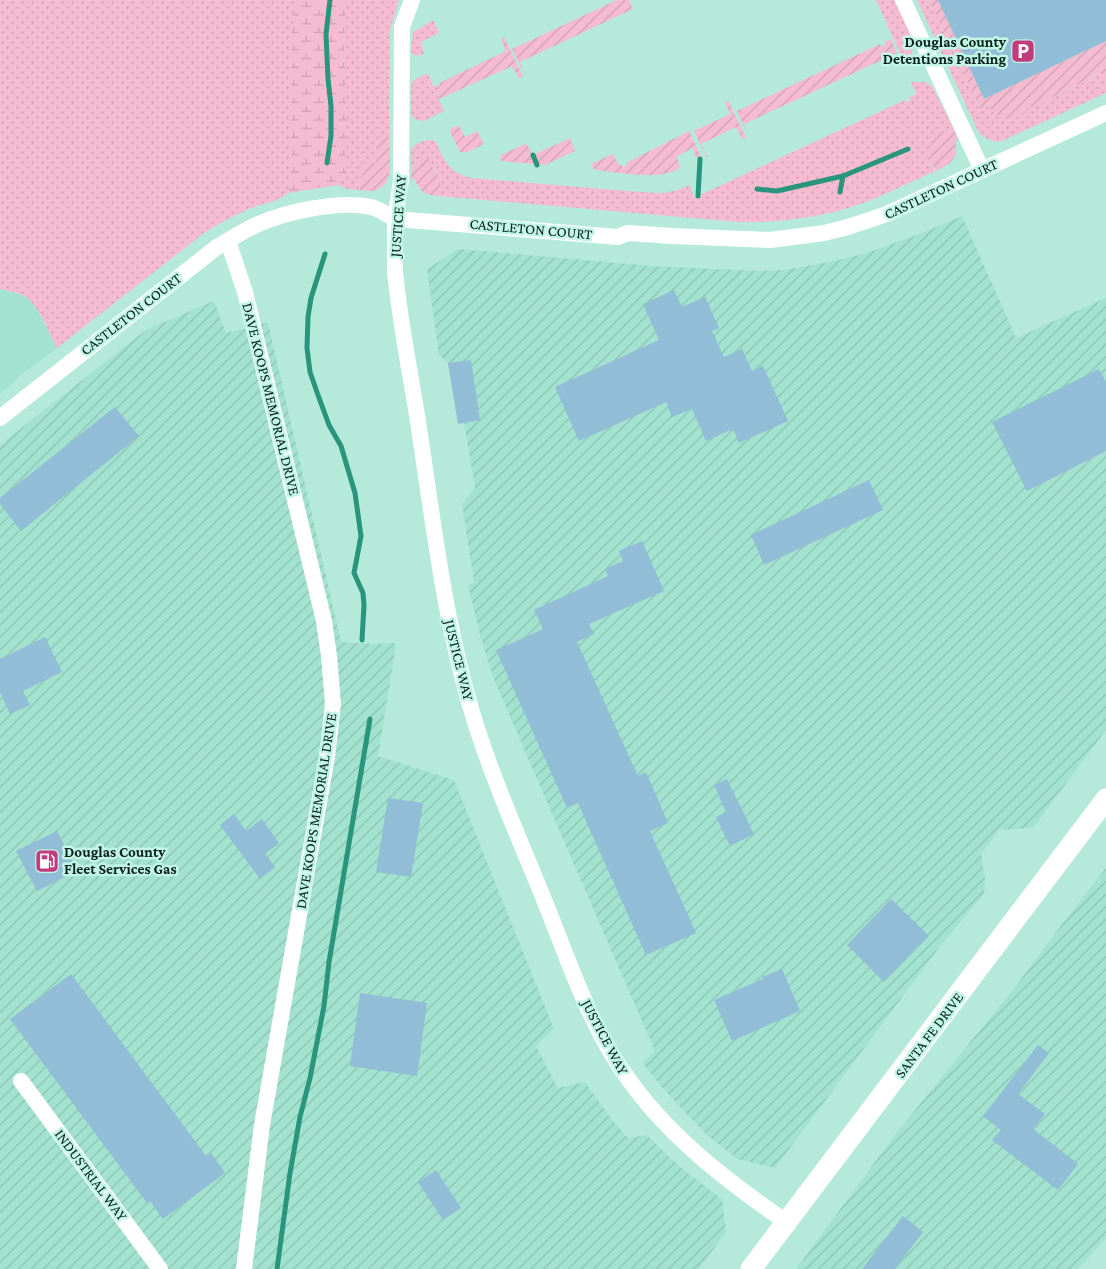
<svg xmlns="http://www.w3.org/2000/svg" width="1106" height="1269" font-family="'Crimson Pro',serif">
	<defs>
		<pattern id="industrial-furrows" width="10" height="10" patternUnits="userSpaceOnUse" patternTransform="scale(1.25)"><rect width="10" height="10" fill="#a3e2cf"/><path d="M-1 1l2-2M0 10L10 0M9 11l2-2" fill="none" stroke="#8bc2b1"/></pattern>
		<pattern id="grass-dots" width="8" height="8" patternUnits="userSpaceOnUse" patternTransform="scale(1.25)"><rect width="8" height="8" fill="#f4bbd1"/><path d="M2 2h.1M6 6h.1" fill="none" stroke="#d0a0b3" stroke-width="1.8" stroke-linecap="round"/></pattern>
		<pattern id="wetland-marsh" width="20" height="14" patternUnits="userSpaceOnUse" patternTransform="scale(1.25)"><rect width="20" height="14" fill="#f4bbd1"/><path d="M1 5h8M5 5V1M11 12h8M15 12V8" fill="none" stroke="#d0a0b3"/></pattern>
		<pattern id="garden-furrows" width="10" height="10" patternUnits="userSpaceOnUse" patternTransform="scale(1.25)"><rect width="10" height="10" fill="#f4bbd1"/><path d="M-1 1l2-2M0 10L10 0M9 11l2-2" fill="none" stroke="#d0a0b3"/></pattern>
	</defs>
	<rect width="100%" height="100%" fill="#b5eada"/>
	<path fill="#a3e2cf" d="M0,289L21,295L29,300L36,308L57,348L19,376L13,383L0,394Z"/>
	<g fill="url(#industrial-furrows)">
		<path d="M962,216L1016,338L1106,298V730L1033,828L999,830L981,854L985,878L984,894L941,945L775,1168L737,1159L708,1136L683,1110L659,1084L643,1063L655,1051L495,682L481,639L468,585L474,582L462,504L475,488L464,423L458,424L448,363L439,355L427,269L458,249L653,266L758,271L784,270L829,262L864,254L917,235Z"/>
		<path d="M214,301L226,333L268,322L341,642L378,644L395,643V651L378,756L454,780L554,1029L536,1046L558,1088L585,1082L612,1120L628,1138L647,1135L668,1156L690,1175L722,1199L726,1232L699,1269H0V445L146,330Z"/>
		<path d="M1106,868V1238L1078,1269H796L894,1136L1016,986L1056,932Z"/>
	</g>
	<g fill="url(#grass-dots)">
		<path d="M0,0H294L291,69V176L288,193C278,202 262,204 249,209C233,216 218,224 204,233L57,348C49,333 38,303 23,295C16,292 7,291 0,289Z"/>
		<path d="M346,0H399L390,31L389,138L385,137L381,154L378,155L375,165L371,159L362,163L363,175L359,184V190L347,189L338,185L347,174L345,149L347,126L344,47Z"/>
		<path d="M876,0H894C902,17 924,48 905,64Z"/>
		<path d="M917,0H929L980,108L987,105L994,113L1025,112L1031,106L1042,104L1046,99L1068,91L1074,86L1090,80L1099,72L1106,73V93L1002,141C994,143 983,138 978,131Z"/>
		<path d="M432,21H434L439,33L421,42L424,54L416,56L411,52L413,32Z"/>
		<path d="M426,74H428L444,111L424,121L416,120L412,116L411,112V85L414,80Z"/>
		<path d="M911,82H925L932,86L953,127C932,138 935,135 927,157L935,171C916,180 896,189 876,198C833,216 785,223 738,222L438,196V193L440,192C441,171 436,171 421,157L418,162H411C411,158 410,153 412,149C416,142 428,138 435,141C445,160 447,172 471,178L640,192L663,193L678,190L689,185L694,197L696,196L697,199L701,197L700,195L905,100L906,102L910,101L909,98L916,94Z"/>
	</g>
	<path fill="url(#wetland-marsh)" d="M294,0H346L344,47L347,126L345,149L347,174L338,185L288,193L291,176V69Z"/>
	<g fill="url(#garden-furrows)">
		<path d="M617,0H629L633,9L520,62L525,76L512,49Z"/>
		<path d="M929,0H938L984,99L1106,41V73H1096L1090,80L1074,86L1068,91L1046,99L1040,106H1031C1028,109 1026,112 1022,114C1008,124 997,117 987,105L980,108Z"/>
		<path d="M504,37L523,77L519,78L512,66L439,99L433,85H435L436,87L440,86L439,83L506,51L501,39Z"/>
		<path d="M891,39L897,53L744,124L748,136L737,111L880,44L882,47L886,45L884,42Z"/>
		<path d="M728,100L746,138L742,139L736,127L701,144L707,156L706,157L694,131L730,114L725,103Z"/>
		<path d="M458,126L460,127L465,137L477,131L483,142L482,145L468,152H460L450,132L451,128Z"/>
		<path d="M953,127L958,140L955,142C960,158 949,165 936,171L927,157V148L932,143L935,136Z"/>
		<path d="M689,131L702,159L697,158L692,148L676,157L680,167C665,182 616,172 595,170L591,166L593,163L613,154L619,165H621L623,167L627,166L626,163Z"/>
		<path d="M385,137L389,138C389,154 396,184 376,190C371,192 364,190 359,190L360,178L363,175L360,171L359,167L366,160L371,159L375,164L378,155L381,154L379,148L380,140Z"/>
		<path d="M570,138L575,151L545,165L501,161L500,159L501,155L525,144H527L533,155Z"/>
		<path d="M421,157H427C431,160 430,164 433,168C441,178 440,180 440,193H438V196C425,195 419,191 415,179H411V162H418Z"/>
	</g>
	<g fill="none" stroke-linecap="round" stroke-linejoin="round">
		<g stroke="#29957d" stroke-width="5">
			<path d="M533,155L537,165"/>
			<path d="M327,163L331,136V106L328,79L326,34L330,0"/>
			<path d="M757,189L777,191L843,176"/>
			<path d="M840,192L843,176L908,149"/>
			<path d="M698,196L700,159"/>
			<path d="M325,254L311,298L308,317L307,348L310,372L318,395L329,425L341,446L355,493L361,536L354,573L363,593L364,605L362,640"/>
			<path d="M277,1269L290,1173L300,1117L310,1078L324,1006L329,962L370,719"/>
		</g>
	</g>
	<g fill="#91bdd6">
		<path d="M938,0H1106V41L984,99Z"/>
		<path d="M674,290L682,307L705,297L719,328L712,331L724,357L742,349L752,371L763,366L788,421L739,443L733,429L706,441L692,409L672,417L666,402L579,441L555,387L659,340L643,304Z"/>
		<path d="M471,360L480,420L458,424L448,363Z"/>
		<path d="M1099,369L1106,382V451L1027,491L992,422Z"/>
		<path d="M115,407L139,436L21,531L0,504V498Z"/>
		<path d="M869,480L883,510L764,565L751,535Z"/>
		<path d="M642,541L664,591L589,624L594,634L577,642L638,776L646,772L668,823L650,831L696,933L646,955L578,803L567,808L496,650L543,629L534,610L608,576L605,569L623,561L619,551Z"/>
		<path d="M45,637L62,672L23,691L30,705L10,714L0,692V659Z"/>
		<path d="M727,779L754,834L730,846L716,817L726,812L714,785Z"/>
		<path d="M388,798L423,803L411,877L376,872Z"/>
		<path d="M234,814L246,831L262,819L279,843L265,854L275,867L260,879L220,825Z"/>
		<path d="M57,831L77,871L37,891L16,851Z"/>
		<path d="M891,899L929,936L884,982L847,945Z"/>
		<path d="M782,969L800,1011L732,1041L714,1000L763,979L762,977Z"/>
		<path d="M71,974L206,1156L211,1153L225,1173L163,1219L150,1201L147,1203L10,1019Z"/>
		<path d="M360,993L427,1003L417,1076L350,1066Z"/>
		<path d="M1038,1045L1049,1053L1018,1094L1045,1114L1033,1129L1078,1164L1058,1190L992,1140L1001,1130L983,1116Z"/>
		<path d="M436,1170L461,1208L443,1220L418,1182Z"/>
		<path d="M903,1216L923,1232L895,1269H862Z"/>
	</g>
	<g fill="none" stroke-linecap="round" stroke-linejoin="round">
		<g stroke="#fff" stroke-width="16">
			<path d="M412,0L402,27L401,181L395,219V271C400,326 412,380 420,435C434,528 445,622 472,712C492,779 521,842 547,907C571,967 592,1032 632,1084C673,1140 730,1183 786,1222"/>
			<path d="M903,0L982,170"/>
			<path d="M228,241L245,292L324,621L329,656L333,704L327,757L262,1125L244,1269"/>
			<path d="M0,418L217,247C229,240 241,232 254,226C284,212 338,200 371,207C379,209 388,215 395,219L618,237L628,233L672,236L770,240L824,233L848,227L887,214L1106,113"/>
			<path d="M21,1081L160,1269"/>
		</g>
		<path stroke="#fff" stroke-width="21" d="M751,1269L1106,799"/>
	</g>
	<defs>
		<g id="parking-square" transform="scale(1.25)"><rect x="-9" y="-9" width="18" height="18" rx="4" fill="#c13b7d" stroke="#c2f7e7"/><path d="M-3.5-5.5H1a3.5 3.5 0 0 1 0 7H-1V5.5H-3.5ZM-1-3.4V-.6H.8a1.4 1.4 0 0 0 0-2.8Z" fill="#fff"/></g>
		<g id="fuel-square" transform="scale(1.25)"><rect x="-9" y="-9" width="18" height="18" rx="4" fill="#c13b7d" stroke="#c2f7e7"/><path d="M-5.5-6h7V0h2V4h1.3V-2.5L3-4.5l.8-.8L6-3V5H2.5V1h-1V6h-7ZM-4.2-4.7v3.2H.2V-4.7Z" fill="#fff"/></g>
	</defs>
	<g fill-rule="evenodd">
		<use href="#parking-square" x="1023" y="51"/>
		<use href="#fuel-square" x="47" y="861"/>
	</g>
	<g text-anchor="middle" stroke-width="5" stroke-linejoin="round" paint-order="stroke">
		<g font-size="15" font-weight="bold" fill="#0b201a" stroke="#c2f7e7" text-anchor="end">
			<text x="1006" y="47">Douglas County<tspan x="1006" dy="17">Detentions Parking</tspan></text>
			<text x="64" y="857" text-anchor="start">Douglas County<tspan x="64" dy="17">Fleet Services Gas</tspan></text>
		</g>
		<g font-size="15" fill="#0b201a" stroke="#c2f7e7">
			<text transform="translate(941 189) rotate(-25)" y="5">CASTLETON COURT</text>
			<text transform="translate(398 216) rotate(-86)" y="5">JUSTICE WAY</text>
			<text transform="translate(531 229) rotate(5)" y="5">CASTLETON COURT</text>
			<text transform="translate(131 314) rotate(-38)" y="5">CASTLETON COURT</text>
			<text transform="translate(271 399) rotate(76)" y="5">DAVE KOOPS MEMORIAL DRIVE</text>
			<text transform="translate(459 660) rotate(76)" y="5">JUSTICE WAY</text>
			<text transform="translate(316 811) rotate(-81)" y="5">DAVE KOOPS MEMORIAL DRIVE</text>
			<text transform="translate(929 1035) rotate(-53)" y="5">SANTA FE DRIVE</text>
			<text transform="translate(605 1037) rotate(62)" y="5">JUSTICE WAY</text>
			<text transform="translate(91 1175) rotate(53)" y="5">INDUSTRIAL WAY</text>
		</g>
	</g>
</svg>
